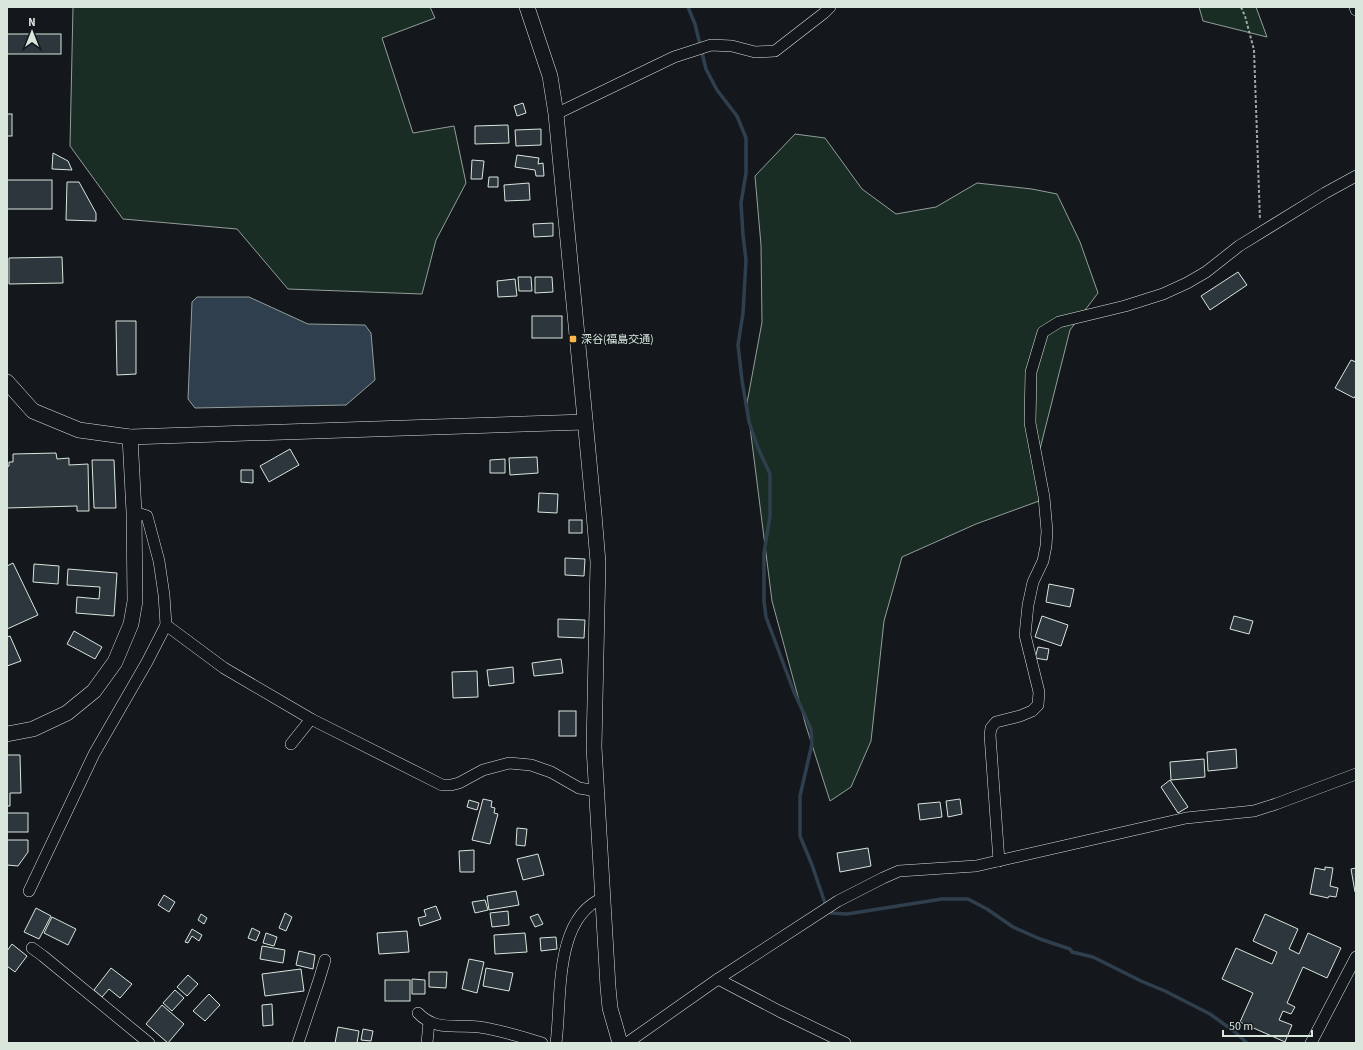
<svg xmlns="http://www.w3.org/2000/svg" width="1363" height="1050" font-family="'Source Sans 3','Noto Sans JP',sans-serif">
	<rect width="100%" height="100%" fill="#14181c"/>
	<g fill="#1a2d24" stroke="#939e99">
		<path d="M73,7H430L435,18L382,38L413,133L454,126L466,183L436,240L422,294L288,289L237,229L123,219L70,146Z"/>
		<path d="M1199,7H1256L1267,37L1203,21Z"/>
		<path d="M795,134L825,138L862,189L896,214L936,207L977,183L1032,189L1057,194L1080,242L1098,293L1070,330L1039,453V501L976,524L902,557L884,621L871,741L851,787L830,801L806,726L772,601L747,403L762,322L761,245L755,176Z"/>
	</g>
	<path fill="#2f3f4d" stroke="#939e99" d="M197,297H249L308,324L365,325L371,333L375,380L346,405L195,408L188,399L192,302Z"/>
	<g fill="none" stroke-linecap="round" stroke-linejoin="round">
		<path stroke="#2f3f4d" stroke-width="3.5" d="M688,7L695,24L706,69L717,90L737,116L746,138V173L741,203L743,235L746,260L743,313L738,345L742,380L749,422L758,448L770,474V516L764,553V601L766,617L794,692L811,729L812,744L800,796V836L812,865L825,903L831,913L847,914L942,899H968L987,909L1013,927L1040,939L1070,949L1072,952L1093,957L1141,981L1165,991L1210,1014L1235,1032L1247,1043"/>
	</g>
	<g fill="#2c363c" stroke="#d8e6dc">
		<rect x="7" y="34" width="54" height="20"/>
		<path d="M523,103L526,113L517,116L514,106Z"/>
		<rect x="7" y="114" width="5" height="22"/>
		<path d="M508,125L509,143L475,144V126Z"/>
		<path d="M541,129V145L516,146L515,130Z"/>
		<path d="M53,153L68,161L72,170L52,169Z"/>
		<path d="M517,155L539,158L538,164L543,163L544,176H536L535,170L515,167Z"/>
		<path d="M472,160L484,161L482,179H471Z"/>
		<path d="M489,177H498V187H488Z"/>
		<rect x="7" y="180" width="45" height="29"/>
		<path d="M67,182H79L96,213V221L66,220Z"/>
		<path d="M529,183L530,200L505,201L504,185Z"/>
		<path d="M553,223V236L534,237L533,224Z"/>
		<path d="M62,257L63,283L9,284V258Z"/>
		<path d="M1238,272L1247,285L1210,310L1201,296Z"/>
		<path d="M518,277H531L532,291H519Z"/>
		<path d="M535,277H552L553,292L535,293Z"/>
		<path d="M515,279L517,296L498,297L497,281Z"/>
		<rect x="532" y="316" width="30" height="22"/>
		<path d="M116,321H136V374L117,375Z"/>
		<path d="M1351,360L1356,362V395L1354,398L1335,388Z"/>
		<path d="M290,449L299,465L269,482L260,466Z"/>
		<path d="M56,453L57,459L69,458V465L88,464L89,511H77V506L7,508V467L9,466V462H13V454Z"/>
		<path d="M537,457L538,473L510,475L509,458Z"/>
		<path d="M505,459V473H490V460Z"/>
		<path d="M92,460H114L116,508H94Z"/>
		<path d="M241,470H253V483L241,482Z"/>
		<path d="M539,493L558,494L557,513L538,512Z"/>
		<rect x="569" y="520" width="13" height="13"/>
		<path d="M565,558L585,559L584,576L565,575Z"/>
		<path d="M13,563L38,615L7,629V566Z"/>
		<path d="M34,564L59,566L58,584L33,582Z"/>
		<path d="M68,569L117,573L114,616L76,613L77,597L99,599L100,587L67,585Z"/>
		<path d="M1049,584L1074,589L1070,607L1046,602Z"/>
		<path d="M1042,616L1068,625L1061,646L1035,637Z"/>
		<path d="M1234,616L1253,621L1249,634L1230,629Z"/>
		<path d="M558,619L585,620L584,638L558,637Z"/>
		<path d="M74,631L102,647L95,659L67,644Z"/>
		<path d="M10,636L21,661L7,666V637Z"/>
		<path d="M1038,647L1049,649L1047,660L1035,658Z"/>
		<path d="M561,659L563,673L534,676L532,663Z"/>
		<path d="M513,667L514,683L489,686L487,670Z"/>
		<path d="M477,671L478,697L453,698L452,672Z"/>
		<rect x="559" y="711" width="17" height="25"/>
		<path d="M1236,749L1237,768L1208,771L1207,752Z"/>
		<path d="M7,755H20L21,793H10V806H7Z"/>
		<path d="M1204,759L1205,777L1171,780L1170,762Z"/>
		<path d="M1170,780L1188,807L1178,813L1161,787Z"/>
		<path d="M483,799L492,801L491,807L495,808L494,813L498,814L490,844L472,840Z"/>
		<path d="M960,799L962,814L948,817L946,801Z"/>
		<path d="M469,800L479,803L477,810L467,807Z"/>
		<path d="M940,802L942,817L920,820L918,804Z"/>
		<rect x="7" y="813" width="21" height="19"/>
		<path d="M517,828L527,829L525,846L516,845Z"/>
		<path d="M7,840H28V852L18,866L7,865Z"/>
		<path d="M868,848L871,866L840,872L837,853Z"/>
		<path d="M474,850V872H460L459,851Z"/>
		<path d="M538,854L544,875L523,880L517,859Z"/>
		<path d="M1325,867L1333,868L1330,886L1338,888L1336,897L1329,896L1328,898L1310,894L1315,868L1325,870Z"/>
		<path d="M1356,868V892H1355L1351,869Z"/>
		<path d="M516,891L519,905L489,910L487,896Z"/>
		<path d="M164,895L175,902L169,912L158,905Z"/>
		<path d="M485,900L488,910L475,913L472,902Z"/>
		<path d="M436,906L441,919L420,926L418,918L426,916L424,910Z"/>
		<path d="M36,908L51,916L39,939L24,932Z"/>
		<path d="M508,911L509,925L492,927L490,913Z"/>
		<path d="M285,913L292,917L286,931L279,928Z"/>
		<path d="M201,914L207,918L204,924L198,920Z"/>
		<path d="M538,914L543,924L535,927L530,917Z"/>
		<path d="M1265,914L1298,929L1289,949L1299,954L1308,933L1341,948L1327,978L1303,967L1287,1003L1295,1007L1291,1014L1283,1011L1279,1020L1292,1025L1285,1042L1240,1022L1253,993L1222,979L1236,948L1272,964L1277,952L1253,941Z"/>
		<path d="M52,917L76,929L68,945L44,933Z"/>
		<path d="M252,928L260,932L256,941L248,938Z"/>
		<path d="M192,929L202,935L199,941L192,936L188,943L185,942Z"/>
		<path d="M407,931L409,952L379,954L377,933Z"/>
		<path d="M266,933L277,937L274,946L263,943Z"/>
		<path d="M525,933L527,952L495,954L494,935Z"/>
		<path d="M556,937L557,949L541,951L540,938Z"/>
		<path d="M12,944L27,956L15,972L7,966V951Z"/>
		<path d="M262,946L285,950L283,963L260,959Z"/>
		<path d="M299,951L315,955L313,969L296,965Z"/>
		<path d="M469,959L484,962L477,993L462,989Z"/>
		<path d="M111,968L132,984L120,998L109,989L102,997L94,990Z"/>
		<path d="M486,968L513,973L509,991L483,986Z"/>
		<path d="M301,969L304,991L265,996L262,974Z"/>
		<path d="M429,972H447L446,988L429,987Z"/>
		<path d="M188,975L198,984L187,996L177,987Z"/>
		<path d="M412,979L425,980V994H412Z"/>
		<rect x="385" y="980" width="25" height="21"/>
		<path d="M175,990L184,998L172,1011L163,1003Z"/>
		<path d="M209,994L220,1005L205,1021L193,1011Z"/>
		<path d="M272,1004L273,1025L263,1026L262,1005Z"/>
		<path d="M162,1005L184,1024L168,1043L146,1024Z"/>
		<path d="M338,1027L359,1031L357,1043H335Z"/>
		<path d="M363,1029L373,1031L371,1041L361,1040Z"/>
	</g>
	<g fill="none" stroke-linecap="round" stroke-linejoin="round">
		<g stroke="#d8e6dc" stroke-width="12">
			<g id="street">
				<path d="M1355,7L1356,10"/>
				<path d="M556,114L674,57L711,45L732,46L755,52L775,51L824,13L830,7"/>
				<path d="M134,512L147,516L159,561L164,595L166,625L224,668L311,719L442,785H451L459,783L483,770L509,763L531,765L551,772L579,788L597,791"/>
				<path d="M291,744L311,719"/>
				<path d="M999,861L990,735L991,728L996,722L1020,716L1032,711L1038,705L1039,692L1025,635L1028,605L1033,582L1043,561L1046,546L1047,531L1044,497L1030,423L1031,372L1043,332L1059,322L1125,306L1163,294L1187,283L1206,272L1239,246L1325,193L1356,176"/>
				<path d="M29,891L94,754L147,662L166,625"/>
				<path d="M32,948L43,956L149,1043"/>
				<path d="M718,979L779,1011L845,1043"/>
				<path d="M418,1013C436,1032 457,1024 479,1027C500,1030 522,1037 542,1043"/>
				<path d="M298,1043L319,980L325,960"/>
				<path d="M427,1043L429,1022"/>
				<path d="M556,1043C562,1000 553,918 603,898"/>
				<path d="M627,1043L718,979L838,901L883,878L899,871L976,866L1186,818L1254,811L1276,804L1356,774"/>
				<path d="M1311,1043L1356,957"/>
			</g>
		</g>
		<g stroke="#d8e6dc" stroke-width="16">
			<g id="secondary">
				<path d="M527,7L550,76L556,114L594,514L598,562L594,747L608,987L610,1008L620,1043"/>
				<path d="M7,382L33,411L79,430L130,437L585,422"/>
				<path d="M7,734L33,729L67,713L94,691L115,662L131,624L135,601L134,512L130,437"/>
			</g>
		</g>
		<path stroke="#9da8a2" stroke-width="2" stroke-dasharray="3 2" stroke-linecap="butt" d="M1241,7L1245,16L1254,50L1260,220"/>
		<use href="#street" stroke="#14181c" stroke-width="11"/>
		<use href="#secondary" stroke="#14181c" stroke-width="15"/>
	</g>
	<rect fill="#ffb74d" stroke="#14181c" stroke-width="1.5" x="569" y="335" width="8" height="8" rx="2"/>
	<g text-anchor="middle" stroke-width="3" stroke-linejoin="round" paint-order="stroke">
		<g font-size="11" fill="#d8e6dc" stroke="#14181c" text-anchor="start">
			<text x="581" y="343">深谷(福島交通)</text>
		</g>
	</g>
	<rect width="1363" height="1050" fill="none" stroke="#d8e6dc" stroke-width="16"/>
	<g transform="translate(32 32)" stroke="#14181c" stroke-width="3" paint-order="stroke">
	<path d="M0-3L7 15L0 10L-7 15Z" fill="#d8e6dc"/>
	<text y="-6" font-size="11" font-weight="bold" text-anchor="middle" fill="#d8e6dc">N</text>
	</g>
	<path d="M1223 1030v6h89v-6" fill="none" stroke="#d8e6dc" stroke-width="2"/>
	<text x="1229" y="1030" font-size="12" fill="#d8e6dc" stroke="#14181c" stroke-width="3" paint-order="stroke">50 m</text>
</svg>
